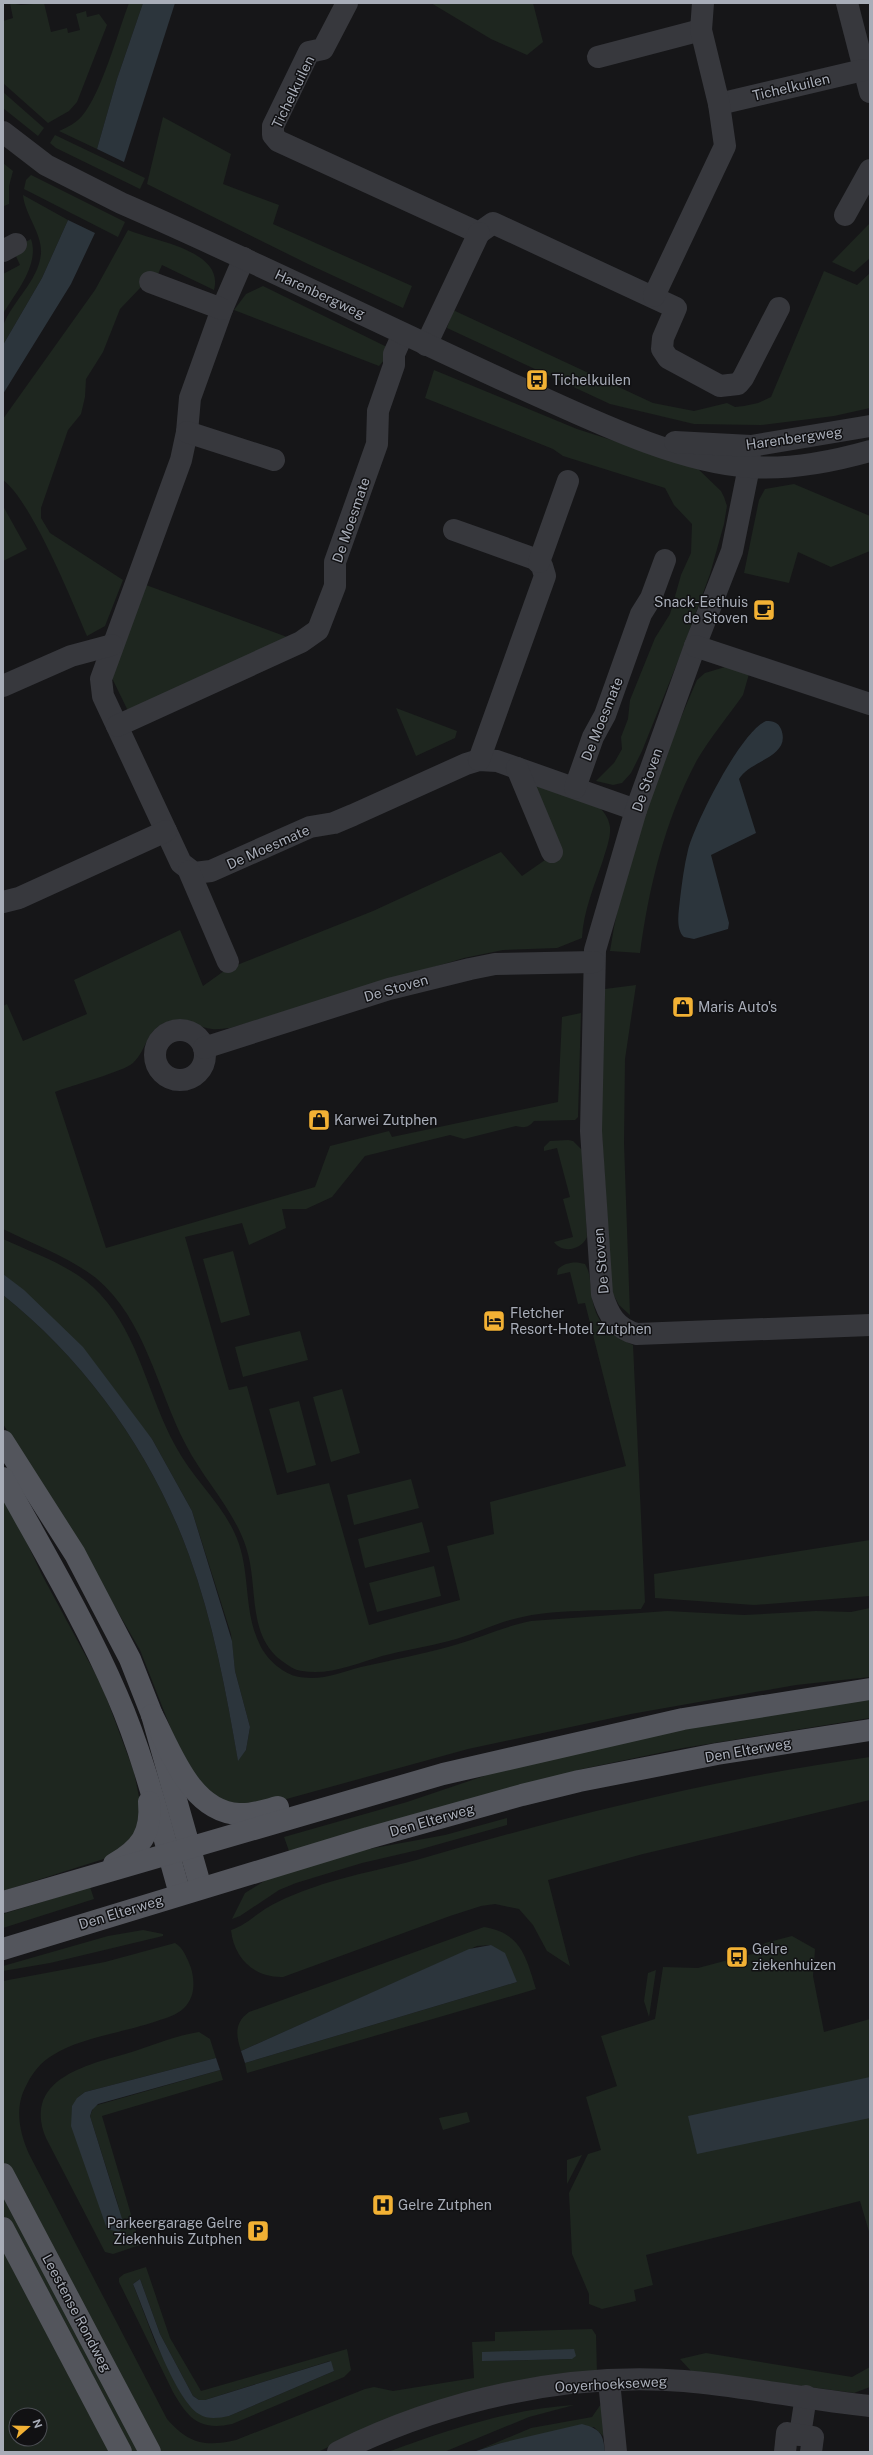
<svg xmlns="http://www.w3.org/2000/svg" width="873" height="2455" font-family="'Public Sans',sans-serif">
	<rect width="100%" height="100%" fill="#161618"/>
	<g fill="#1e261f" fill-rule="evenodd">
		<path d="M10,3L21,5L44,3L51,32L67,28L68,33L80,30L76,14L86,11L87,17L99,14L107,25L77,102L69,111L48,123L3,83V21L13,18Z"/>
		<path d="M129,3H143L117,79L97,149L59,131C68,127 76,123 82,116C101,94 118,32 129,3Z"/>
		<path d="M431,3H533L543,42L527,55L491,39Z"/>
		<path d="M3,92L44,128L38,136L3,108Z"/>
		<path d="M163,117L231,154L223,184L279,205L273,224L412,286L403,308L308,264L147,184Z"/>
		<path d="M55,135L145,178L140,189L56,148L50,143Z"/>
		<path d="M3,163L13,171L9,186V204L4,206Z"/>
		<path d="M31,175L125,222L118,237L24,189L26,180Z"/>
		<path d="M23,195L68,220L42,278L3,345C3,339 2,332 3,326C12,301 39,281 41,253C42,233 25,215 23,195Z"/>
		<path d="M870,223V258L854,272L832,262Z"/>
		<path d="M128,230C153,241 225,250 214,290L162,265L155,281L141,287L120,309L103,352L86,379L85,397L81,414L68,430L41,508V518L50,533L123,580L105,626L87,636C72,601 31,500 3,480V419L95,290Z"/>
		<path d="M31,239C40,265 15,293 3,314V274L20,265L15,254L18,246Z"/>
		<path d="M824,271L857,285L870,273V408L834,416L761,425L694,424L610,404L447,328L453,310L653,403L694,411L727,403L735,407L744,406L758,403L771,397Z"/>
		<path d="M263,286L393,350L379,366L234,310L246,294Z"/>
		<path d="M434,370L577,429L696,467L721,491L724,497L727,506L724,524L710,574L680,656L642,751L631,773L622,783L613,785L596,781L614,763L622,749L621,737L628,719L630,700L655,638L670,614L681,575L691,553L692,524L674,505L665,488L563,456L553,449L425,398Z"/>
		<path d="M794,484L870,516V551L831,567L798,552L789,583L744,573L759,500L765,489Z"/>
		<path d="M3,506L27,549L3,561Z"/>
		<path d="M146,585L287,637L128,711L112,678Z"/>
		<path d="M725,667L749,674L743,695C728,716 710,738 697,760C665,820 649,886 640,953L610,951C624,858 659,767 697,680L705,673Z"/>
		<path d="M396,708L457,731L455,738L416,756Z"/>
		<path d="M534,779L595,804C603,810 608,816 610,827C611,837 606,850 603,860C595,884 583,912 582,938L557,948L503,950L464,958L230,1028C224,1028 218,1030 212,1029C198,1027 184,1018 170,1021C146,1027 148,1049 133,1063C125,1071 70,1086 55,1092L106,1248L315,1187L330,1146L389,1131L392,1137L558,1102L562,1017L581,1013L578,1117L575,1120L534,1121C528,1128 524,1128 516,1126L464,1139L450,1135L365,1156L332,1197L306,1209H282L286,1228L249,1245L242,1223L185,1237L229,1390L247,1386L277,1495L329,1483L369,1625L460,1600L447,1546L494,1534L490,1502L626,1466L585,1303L578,1304L570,1272L557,1275L558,1269C565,1262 576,1261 585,1264C590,1272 590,1280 591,1289C594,1320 604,1331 633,1345L645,1602L641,1609C605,1611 553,1609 518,1618C495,1623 473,1635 449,1641C427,1647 404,1650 382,1656C358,1663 329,1676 302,1671C294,1670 289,1666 282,1661C246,1634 259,1586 246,1547C234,1510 204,1480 186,1445C157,1390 146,1320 96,1278C69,1257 33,1244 3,1229V1006L7,1004L23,1041L87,1014L74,980L180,930L203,986L224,971L242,963L373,911L501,852L522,876L545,860Z"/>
		<path d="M636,985L625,1059L624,1143L630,1315L619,1305L612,1292L600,1104L605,989Z"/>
		<path d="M568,1140L573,1141L582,1150L587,1237C581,1250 563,1254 554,1242L573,1237L563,1199L570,1197L557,1148L544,1151V1147L550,1141Z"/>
		<path d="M3,1239C35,1254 76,1267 100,1294C140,1337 148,1397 176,1447C194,1481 226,1506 239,1544C250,1577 244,1613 260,1645C266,1658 281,1672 295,1676C320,1682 338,1673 361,1667C392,1660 424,1654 455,1645C480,1638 505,1626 531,1621L667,1611L744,1615L816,1611L851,1612L870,1608V1677L796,1685L631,1714L468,1749L272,1803L238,1807L208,1795L182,1757L140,1650L69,1528L3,1424V1295C86,1361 153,1455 189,1555C213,1621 226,1691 238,1760L246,1750L250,1727L235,1671L231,1634L192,1511L152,1439L48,1314L3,1274Z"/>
		<path d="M233,1251L250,1315L221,1323L203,1259Z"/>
		<path d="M300,1331L308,1360L243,1377L235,1347Z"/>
		<path d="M342,1389L360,1453L331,1462L313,1397Z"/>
		<path d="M299,1401L316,1465L287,1473L269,1409Z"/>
		<path d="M411,1479L419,1508L354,1525L347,1495Z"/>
		<path d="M3,1492L42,1575L102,1686L134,1772L141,1807L135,1834L110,1857L3,1891Z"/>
		<path d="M422,1522L430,1552L365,1568L358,1539Z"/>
		<path d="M870,1540V1596L754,1605L655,1598L654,1574Z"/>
		<path d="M434,1566L441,1596L377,1612L369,1583Z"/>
		<path d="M870,1697V1718L683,1748L582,1769L289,1851L284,1837L407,1802L484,1776L485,1774L653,1733Z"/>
		<path d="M870,1757V1800L643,1854L548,1880L570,1966L547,1951L533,1925L519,1909L495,1904L481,1906L450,1916L283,1977C254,1978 234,1958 231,1930C245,1925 253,1917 265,1909C283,1898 303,1891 323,1884C355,1874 388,1868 420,1859C568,1816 717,1778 870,1757Z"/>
		<path d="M507,1818V1825L418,1850L362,1863L296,1883L279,1890L240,1916L232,1919L245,1893L269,1878L358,1851L445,1835Z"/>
		<path d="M90,1887L94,1899L3,1928V1914Z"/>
		<path d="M484,1927C521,1933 526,1957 536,1989L247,2073L245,2063L517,1982L491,1945L477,1946L241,2051C236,2035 234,2023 249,2012Z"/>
		<path d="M143,1930L163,1934V1936L50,1963L3,1971V1966L108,1936Z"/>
		<path d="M792,1936L815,1949L813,1976L824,2032L870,2019V2235L860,2201L646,2255L653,2285L634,2290L636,2301L602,2309L589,2304V2294L572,2254L569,2193L588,2154L601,2150L586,2097L617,2086L601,2036L655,2019L663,1967L698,1968L732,1959L733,1963L744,1959L743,1956L753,1954L765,1943Z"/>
		<path d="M175,1943C183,1947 188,1960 191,1968C195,1982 195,1997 184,2008C177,2015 166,2018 157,2021C126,2032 79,2038 53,2055C41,2062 33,2072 27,2084C14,2107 19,2131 29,2154L167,2419C189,2444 205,2447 236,2440L365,2389L374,2387L393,2391L474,2378L472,2342L495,2341V2332L592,2329L596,2335L597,2374L361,2431L318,2452H157L3,2161V1981L105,1962ZM482,2352L572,2359L483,2361Z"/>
		<path d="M656,1970L649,2017L644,2001L648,1973Z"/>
		<path d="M199,2032L210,2039L216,2058L85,2092L77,2098L120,2211L90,2116L94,2106L220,2070L223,2080L102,2116L140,2245L113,2254L105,2252L46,2138C21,2076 93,2064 135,2051C156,2044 178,2035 199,2032Z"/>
		<path d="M467,2112L470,2122L443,2130L439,2118Z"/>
		<path d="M582,2155L567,2184V2160Z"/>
		<path d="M3,2186L143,2452H127L3,2216Z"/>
		<path d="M3,2248L115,2452H3ZM16,2415H40V2439H16Z"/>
		<path d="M146,2267L170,2338L201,2391L347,2349L351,2370L344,2377L232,2424C199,2431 188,2418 173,2392L119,2282V2278L124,2274ZM140,2279L160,2334L193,2396L199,2400H205L330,2361L334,2371L229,2416L207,2417L190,2406L183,2396L155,2342L133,2284Z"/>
		<path d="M706,2353L852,2377L870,2367V2387L854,2393L691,2371L680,2359Z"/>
		<path d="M601,2404L604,2437L594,2427L501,2443L481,2449L531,2428L592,2417Z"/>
		<path d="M574,2405L529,2417L444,2452H388C447,2430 511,2409 574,2405Z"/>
	</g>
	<g fill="#2c353c">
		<path d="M143,3H175L124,162L97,149L117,79Z"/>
		<path d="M68,220L95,233L71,284L3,394V345L42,278Z"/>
		<path d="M766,721C773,721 778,722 781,729C792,757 750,760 739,779L756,833L711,855L729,923L728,929L694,939L684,937C675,929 679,910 680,899C682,883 684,866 688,850C695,823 741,731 766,721Z"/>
		<path d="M3,1274L24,1290L83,1347L152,1439L192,1511L232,1641L235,1671L250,1727L246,1750L238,1761C226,1691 213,1621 189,1555C153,1455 86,1361 3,1295Z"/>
		<path d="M491,1945L505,1953L517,1982L245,2063L241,2051L469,1949Z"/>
		<path d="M216,2058L220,2070L98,2104L92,2110L90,2116L123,2222L122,2228L119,2232L107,2229L71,2126L72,2106L77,2098L85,2092Z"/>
		<path d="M870,2077V2118L697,2154L688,2116Z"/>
		<path d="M140,2279L160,2334L193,2396L199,2400H205L331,2361L334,2371L229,2416C219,2418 208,2420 199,2414C174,2399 145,2312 133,2284Z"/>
		<path d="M574,2349L576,2356L572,2359L482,2361V2352Z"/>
		<path d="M582,2424C600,2429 603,2433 605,2452H473L501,2443Z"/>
	</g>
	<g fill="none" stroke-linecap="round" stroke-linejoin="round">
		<g stroke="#37383d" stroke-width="22">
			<path d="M347,3L323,49L309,52L273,126V135L278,141L479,233L493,223L676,308L663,338L662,349L668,358L720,386L738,384L743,378L779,308"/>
			<path d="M847,3L870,92"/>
			<path d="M598,57L701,30"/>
			<path d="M719,104L863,70"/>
			<path d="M845,215L870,170"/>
			<path d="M3,251L16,244"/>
			<path d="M244,258L222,309L190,398L187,432L181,460L101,679L103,696L181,863L194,873L211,871L310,827L334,823L353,815L466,764L479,760L497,761L636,810"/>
			<path d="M150,282L222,309"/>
			<path d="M654,296L725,146L719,104L701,30L703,3"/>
			<path d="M426,345L479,233"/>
			<path d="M187,432L274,460"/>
			<path d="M750,449L749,467L732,551L695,646L636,810L595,950L591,1131L602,1294C608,1314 616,1329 637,1334L870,1325"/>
			<path d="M454,530L535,559L542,566L545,576L479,760"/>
			<path d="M539,562L568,481"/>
			<path d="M695,646L870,704"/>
			<path d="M3,686L71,656L112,645"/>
			<path d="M117,726L301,642L318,630L335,586V562L377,444L378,411L394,365V354L403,334"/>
			<path d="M517,768L552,852"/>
			<path d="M575,788L593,737L605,715L641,614L651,598L665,560"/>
			<path d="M189,871L228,962"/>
			<path d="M3,902L19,898L166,831"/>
			<circle cx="180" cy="1055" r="25"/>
			<path d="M204,1048L389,989L470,969L495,964L594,962"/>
			<path d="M609,2381L616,2452"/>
			<path d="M800,2435L806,2396"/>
			<path d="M338,2452C443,2400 566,2372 684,2381C746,2386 808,2400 870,2406"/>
			<path d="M785,2452L787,2433L813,2437L811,2452"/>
		</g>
		<g stroke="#37383d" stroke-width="22">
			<path d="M3,132L46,165L121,203C254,261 383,325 514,385C584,416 674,462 750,467C791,470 831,462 870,451"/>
			<path d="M675,442L751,446L870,426"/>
		</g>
		<g stroke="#53555c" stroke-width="22">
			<path d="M3,1441L75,1554L130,1659L152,1715L201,1888"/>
			<path d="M3,1478C42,1549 85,1621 117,1695C145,1759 161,1828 180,1894"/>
			<path d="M152,1715C171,1751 191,1812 239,1814C252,1815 266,1810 278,1807"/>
			<path d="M114,1864C140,1849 152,1834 149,1802"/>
			<path d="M3,1902L443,1774L683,1719L870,1689"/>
			<path d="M3,1949L368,1838L522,1795L579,1781L717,1754L870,1730"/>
			<path d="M3,2174L150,2452"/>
			<path d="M3,2228L121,2452"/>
		</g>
	</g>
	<defs>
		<g id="bus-square" transform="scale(1.15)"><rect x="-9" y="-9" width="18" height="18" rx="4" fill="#f2b134" stroke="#111113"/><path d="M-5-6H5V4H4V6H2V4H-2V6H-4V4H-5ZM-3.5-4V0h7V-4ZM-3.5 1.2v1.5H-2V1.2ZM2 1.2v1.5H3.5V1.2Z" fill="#111"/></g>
		<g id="cafe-square" transform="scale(1.15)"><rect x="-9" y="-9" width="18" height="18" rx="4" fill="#f2b134" stroke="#111113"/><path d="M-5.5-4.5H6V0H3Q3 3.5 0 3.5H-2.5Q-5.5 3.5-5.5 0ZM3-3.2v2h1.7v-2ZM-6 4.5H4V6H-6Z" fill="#111"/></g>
		<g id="shop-square" transform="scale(1.15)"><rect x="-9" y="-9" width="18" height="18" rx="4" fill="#f2b134" stroke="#111113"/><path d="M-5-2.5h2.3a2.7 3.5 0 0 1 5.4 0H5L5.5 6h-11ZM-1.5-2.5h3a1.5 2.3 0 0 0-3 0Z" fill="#111"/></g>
		<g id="hotel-square" transform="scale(1.15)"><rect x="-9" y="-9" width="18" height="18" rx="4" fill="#f2b134" stroke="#111113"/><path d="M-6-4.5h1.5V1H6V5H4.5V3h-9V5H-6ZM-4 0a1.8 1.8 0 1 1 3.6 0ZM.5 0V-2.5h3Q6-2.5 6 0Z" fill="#111"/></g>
		<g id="hospital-square" transform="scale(1.15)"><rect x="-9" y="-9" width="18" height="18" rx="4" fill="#f2b134" stroke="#111113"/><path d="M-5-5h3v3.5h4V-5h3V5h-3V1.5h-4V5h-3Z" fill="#111"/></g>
		<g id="parking-square" transform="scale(1.15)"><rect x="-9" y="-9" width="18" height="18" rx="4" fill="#f2b134" stroke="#111113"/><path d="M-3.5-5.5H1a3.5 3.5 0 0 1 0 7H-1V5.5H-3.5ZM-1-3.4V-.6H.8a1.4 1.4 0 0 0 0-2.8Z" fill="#111"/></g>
	</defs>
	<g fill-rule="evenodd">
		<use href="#bus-square" x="537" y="380"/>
		<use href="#cafe-square" x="764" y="610"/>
		<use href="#shop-square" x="683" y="1007"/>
		<use href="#shop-square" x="319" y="1120"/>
		<use href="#hotel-square" x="494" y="1321"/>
		<use href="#bus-square" x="737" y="1957"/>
		<use href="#hospital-square" x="383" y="2205"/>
		<use href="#parking-square" x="258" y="2231"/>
	</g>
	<g text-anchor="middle" stroke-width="3" stroke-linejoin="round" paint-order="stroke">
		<g font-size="14" fill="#a8adb8" stroke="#111113">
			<text transform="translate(791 87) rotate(-13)" y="5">Tichelkuilen</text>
			<text transform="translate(293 92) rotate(-64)" y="5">Tichelkuilen</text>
			<text transform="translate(320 294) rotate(25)" y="5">Harenbergweg</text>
			<text transform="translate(794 438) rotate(-8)" y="5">Harenbergweg</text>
			<text transform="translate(351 520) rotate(-71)" y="5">De Moesmate</text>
			<text transform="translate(602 719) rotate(-68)" y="5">De Moesmate</text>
			<text transform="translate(647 780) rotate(-71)" y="5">De Stoven</text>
			<text transform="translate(268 847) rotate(-24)" y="5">De Moesmate</text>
			<text transform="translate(396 988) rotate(-16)" y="5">De Stoven</text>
			<text transform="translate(601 1261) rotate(-95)" y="5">De Stoven</text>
			<text transform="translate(748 1750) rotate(-10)" y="5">Den Elterweg</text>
			<text transform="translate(432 1820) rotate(-16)" y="5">Den Elterweg</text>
			<text transform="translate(121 1912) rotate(-17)" y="5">Den Elterweg</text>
			<text transform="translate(77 2313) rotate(62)" y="5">Leestense Rondweg</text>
			<text transform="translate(611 2384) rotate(-3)" y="5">Ooyerhoekseweg</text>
		</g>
		<g font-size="14" fill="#a8adb8" stroke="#111113" text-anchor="start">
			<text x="552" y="385">Tichelkuilen</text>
			<text x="748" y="607" text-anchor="end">Snack-Eethuis<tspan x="748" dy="16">de Stoven</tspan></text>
			<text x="698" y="1012">Maris Auto's</text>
			<text x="334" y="1125">Karwei Zutphen</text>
			<text x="510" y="1318">Fletcher<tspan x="510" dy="16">Resort-Hotel Zutphen</tspan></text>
			<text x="752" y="1954">Gelre<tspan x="752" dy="16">ziekenhuizen</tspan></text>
			<text x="398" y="2210">Gelre Zutphen</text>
			<text x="242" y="2228" text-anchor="end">Parkeergarage Gelre<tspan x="242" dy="16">Ziekenhuis Zutphen</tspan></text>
		</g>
	</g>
	<rect width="873" height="2455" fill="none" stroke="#a8adb8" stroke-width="8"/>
	<g transform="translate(28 2427) rotate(70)"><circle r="19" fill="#111113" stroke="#4d4f55"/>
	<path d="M0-3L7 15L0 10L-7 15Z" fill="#f2b134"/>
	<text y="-6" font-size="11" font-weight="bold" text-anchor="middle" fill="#a8adb8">N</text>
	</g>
</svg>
